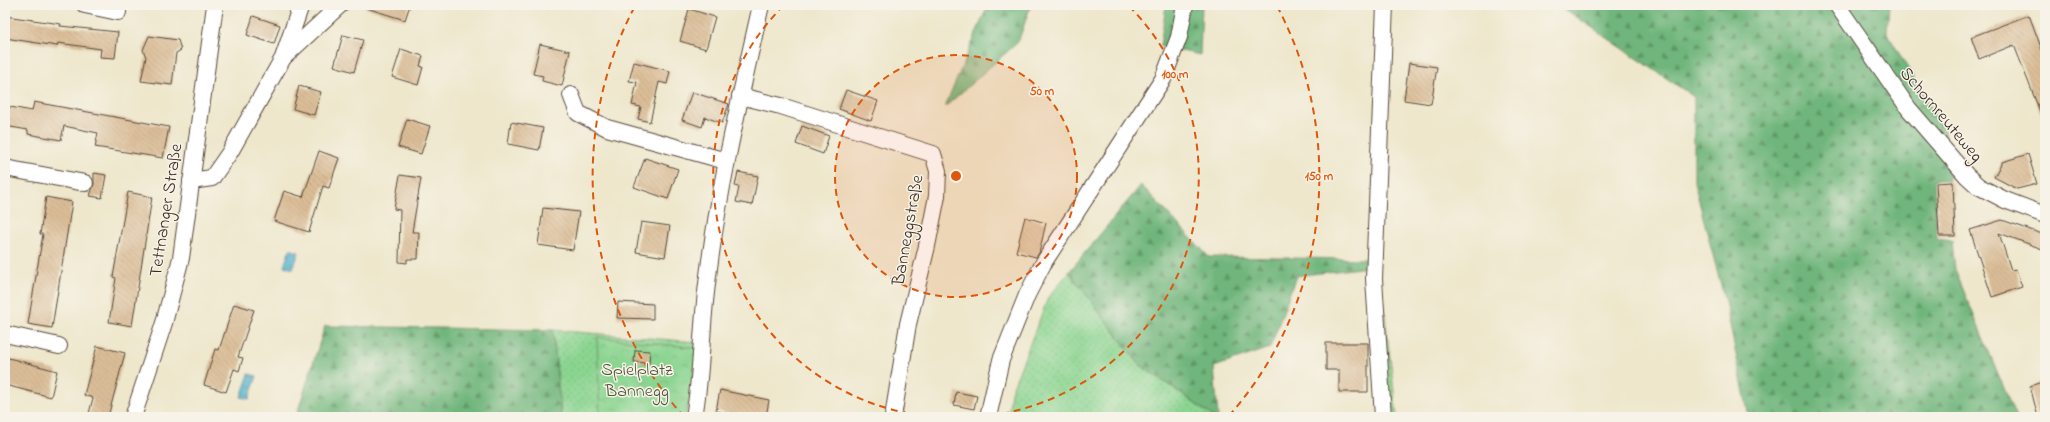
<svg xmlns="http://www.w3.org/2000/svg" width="2050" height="422" font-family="'Indie Flower',sans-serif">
	<defs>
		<pattern id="grass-dots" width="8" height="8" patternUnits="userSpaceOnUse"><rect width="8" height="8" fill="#8bd591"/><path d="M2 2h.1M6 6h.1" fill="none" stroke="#79b77d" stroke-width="1.8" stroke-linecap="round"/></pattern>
		<pattern id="forest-firs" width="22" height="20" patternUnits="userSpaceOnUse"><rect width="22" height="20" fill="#70b67b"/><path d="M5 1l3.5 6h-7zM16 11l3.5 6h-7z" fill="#5d9464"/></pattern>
		<pattern id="park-crowns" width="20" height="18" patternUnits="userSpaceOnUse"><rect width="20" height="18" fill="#8bd591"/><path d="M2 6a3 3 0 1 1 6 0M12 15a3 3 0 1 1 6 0" fill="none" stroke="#79b77d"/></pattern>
		<pattern id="water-waves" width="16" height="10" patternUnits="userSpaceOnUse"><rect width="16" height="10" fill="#4db1cc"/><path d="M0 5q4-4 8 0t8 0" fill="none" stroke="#4190a5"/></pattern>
		<pattern id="building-back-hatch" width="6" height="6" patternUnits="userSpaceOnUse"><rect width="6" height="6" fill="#dbbe98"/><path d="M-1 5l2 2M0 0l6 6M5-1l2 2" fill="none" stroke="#bda383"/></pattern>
	</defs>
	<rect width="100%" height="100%" fill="#f7f3e8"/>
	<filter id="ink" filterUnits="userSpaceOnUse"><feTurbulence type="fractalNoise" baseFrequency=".025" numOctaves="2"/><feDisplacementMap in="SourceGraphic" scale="8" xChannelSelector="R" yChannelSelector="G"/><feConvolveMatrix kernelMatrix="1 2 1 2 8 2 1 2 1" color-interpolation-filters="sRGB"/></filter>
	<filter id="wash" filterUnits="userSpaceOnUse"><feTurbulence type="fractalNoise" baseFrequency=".012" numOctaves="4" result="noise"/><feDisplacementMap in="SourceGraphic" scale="16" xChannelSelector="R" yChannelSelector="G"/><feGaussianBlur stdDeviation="0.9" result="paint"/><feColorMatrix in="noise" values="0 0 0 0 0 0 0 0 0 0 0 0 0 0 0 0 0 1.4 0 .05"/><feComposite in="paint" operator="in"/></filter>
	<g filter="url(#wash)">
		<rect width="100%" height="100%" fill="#eee7cc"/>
		<g fill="url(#grass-dots)" stroke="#638058">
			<path d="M1069,272L1139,364L1214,417H1008L1011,392L1048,298Z"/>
			<path d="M1384,307L1397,417H1390Z"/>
			<path d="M553,330L696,342L685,417H561Z"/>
		</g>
		<g fill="url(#forest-firs)" stroke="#56704c">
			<path d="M988,5H1031L1018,42L945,107Z"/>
			<path d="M1166,5H1202L1200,55L1160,46Z"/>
			<path d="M1559,5H1889L1887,33L1945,131L1949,180H1934L1937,239L1952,241L1955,270L2016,417H1749L1725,301L1694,182V97Z"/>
			<path d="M1141,185L1209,257L1365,259L1368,267L1296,276L1270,348L1214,367L1218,417H1214L1139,364L1069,272Z"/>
			<path d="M325,326L553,330L561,417H296Z"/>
		</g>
		<path fill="url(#park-crowns)" stroke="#638058" d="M597,337L696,348L693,384L685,417H600Z"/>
		<g fill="url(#water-waves)" stroke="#446e75">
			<path d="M290,249L299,252L293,269L284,266Z"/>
			<path d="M249,374L257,376L249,399L241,397Z"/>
		</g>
		<g id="blocks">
			<g fill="url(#building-back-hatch)">
				<path d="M366,5H410L405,20L366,8Z"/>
				<path d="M689,9L715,17L706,49L680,41Z"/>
				<path d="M2029,15L2045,58L2044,122L2014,45L1979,59L1971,37Z"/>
				<path d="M5,16L61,24L60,26L118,32L115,58L100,57L101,49L58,43L57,46L5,38Z"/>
				<path d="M253,16L280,25L274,44L247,35Z"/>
				<path d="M343,35L363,40L354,72L334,66Z"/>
				<path d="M149,36L178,40L181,50L176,53L172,85L141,81L146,57L143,50Z"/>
				<path d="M540,44L570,51L562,86L542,81L543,76L533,74Z"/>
				<path d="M401,49L423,56L420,66L423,67L418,85L392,77Z"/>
				<path d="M634,62L670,71L667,84L659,82L650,122L638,119L641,107L632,105L637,82L629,81Z"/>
				<path d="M1409,63L1437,67L1431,104L1404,100Z"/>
				<path d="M299,86L321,92L314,115L293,109Z"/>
				<path d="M846,90L878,101L871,121L839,109Z"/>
				<path d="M692,92L729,104L722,123L705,117L702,127L682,120Z"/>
				<path d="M34,102L169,127L163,158L95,147L98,133L64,126L61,140L28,134V130L5,126V106L32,111Z"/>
				<path d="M407,119L430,126L421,154L398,147Z"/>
				<path d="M511,122L543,128L539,150L508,144Z"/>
				<path d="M802,126L829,136L823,154L796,144Z"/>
				<path d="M319,151L339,158L329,188L323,186L309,232L274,221L284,191L303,197Z"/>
				<path d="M2028,154L2037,184L2017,189L1994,177L2002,162Z"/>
				<path d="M645,158L678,169L668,199L634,187Z"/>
				<path d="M738,172L758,176L752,205L736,202L739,187L735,186Z"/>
				<path d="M94,173L106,175L102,198L90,196L94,184Z"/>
				<path d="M400,175L421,178L412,232H419L418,259H407V263L399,262L400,210L394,209Z"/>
				<path d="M1953,182L1955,236H1939L1936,183Z"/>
				<path d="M128,192L152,197L132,326L109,322L116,278L113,277Z"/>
				<path d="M46,197L72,202L52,328L28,324L43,234H40Z"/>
				<path d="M543,208L579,212L573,250L538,245Z"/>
				<path d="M1025,217L1046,223L1039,253L1036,257L1016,252Z"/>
				<path d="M2002,220L2045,235V250L1999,233L2011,270L2016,269L2022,287L1992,297L1970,230Z"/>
				<path d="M641,222L670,226L665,257L636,252Z"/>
				<path d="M618,302L653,304V319L617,318Z"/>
				<path d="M234,304L254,310L238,357L243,358L239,371L234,369L226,392L204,385L215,349L219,350Z"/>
				<path d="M1326,343H1368V392H1339V370H1326Z"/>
				<path d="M97,346L125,353L108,417H88L93,398L84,395Z"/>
				<path d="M635,350L650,351L649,363L634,362Z"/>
				<path d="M5,357L57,371L51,397L5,385Z"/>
				<path d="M2045,381V417H2038L2030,386Z"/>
				<path d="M720,390L769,400L766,417H744L716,411Z"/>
				<path d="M956,392L977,396L974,409L954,405Z"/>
			</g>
		</g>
	</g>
	<g filter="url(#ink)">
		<use href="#blocks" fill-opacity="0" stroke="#564638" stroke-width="1"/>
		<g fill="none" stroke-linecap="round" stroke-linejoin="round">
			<g stroke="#564638" stroke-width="18">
				<g id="street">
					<path d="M85,5L118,12"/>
					<path d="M1837,5L1909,109L1967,176L1978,186L2005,200L2045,215"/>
					<path d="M284,57L340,5"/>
					<path d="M571,95L578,113L607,128L726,161"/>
					<path d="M740,96L781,106L933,154L938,171L937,196L927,246L908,324L893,417"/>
					<path d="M5,168L85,183"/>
					<path d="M191,181L212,178L230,152L283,58L301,5"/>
					<path d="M5,334L59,346"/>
					<path d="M133,417L164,323L181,258L215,5"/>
					<path d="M694,417C702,373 701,329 707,284C718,190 740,98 761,5"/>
					<path d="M988,417L1001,360L1027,295L1044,262L1163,79L1179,37L1185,5"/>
					<path d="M1383,417L1374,279L1385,5"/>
				</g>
			</g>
			<use href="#street" stroke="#fff" stroke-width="16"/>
		</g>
	</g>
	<circle cx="956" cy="176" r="121" fill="#df570d" fill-opacity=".12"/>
	<g fill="none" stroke="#df570d" stroke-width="2" stroke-dasharray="7 5">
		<circle cx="956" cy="176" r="121"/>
		<path d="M933 417A242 242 0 0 1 783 6M1129 6A242 242 0 0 1 979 417"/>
		<path d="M684 417A363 363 0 0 1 635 6M1277 6A363 363 0 0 1 1228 417"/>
	</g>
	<g text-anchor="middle" stroke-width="3" stroke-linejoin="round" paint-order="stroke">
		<g font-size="18" fill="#3b2a1e" stroke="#f7f3e8">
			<text transform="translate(1942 114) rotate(50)" y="6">Schornreuteweg</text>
			<text transform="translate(165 210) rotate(-81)" y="6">Tettnanger Straße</text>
			<text transform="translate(907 230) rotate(-80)" y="6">Banneggstraße</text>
		</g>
		<g font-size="18" fill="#4f553b" stroke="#f7f3e8">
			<text x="637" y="375">Spielplatz<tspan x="637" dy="21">Bannegg</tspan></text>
		</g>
	</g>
	<circle cx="956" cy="176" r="6" fill="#df570d" stroke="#f7f3e8" stroke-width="2"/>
	<g font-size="12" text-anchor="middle" font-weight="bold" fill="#df570d" stroke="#f7f3e8" stroke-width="3" stroke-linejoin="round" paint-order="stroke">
		<text x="1175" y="78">100 m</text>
		<text x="1042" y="95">50 m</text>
		<text x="1319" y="180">150 m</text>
	</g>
	<rect width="2050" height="422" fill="none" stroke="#f7f3e8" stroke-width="20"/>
</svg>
